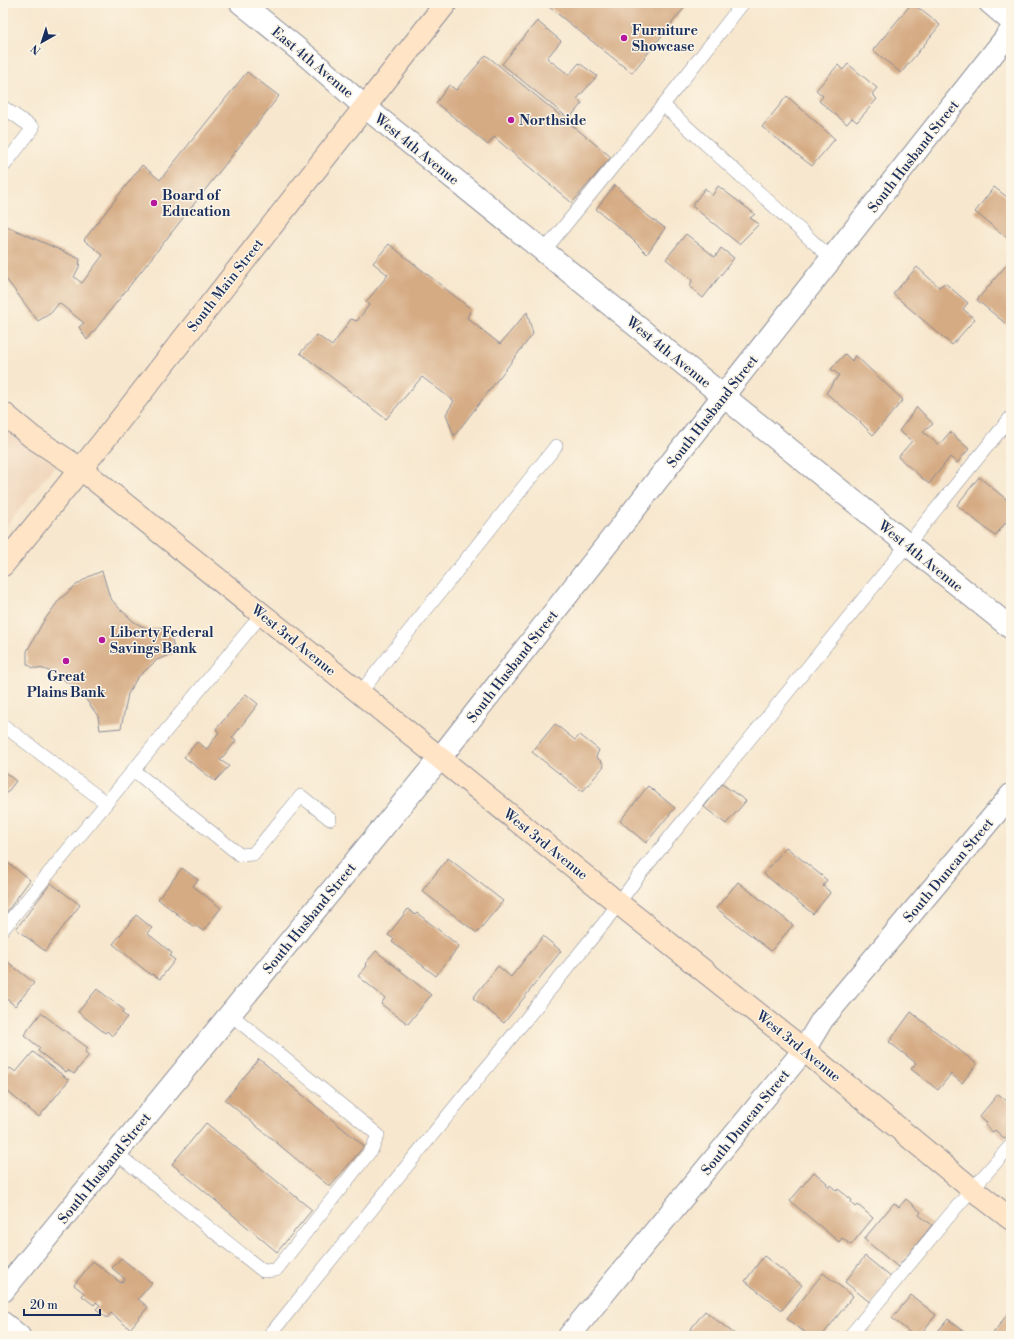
<svg xmlns="http://www.w3.org/2000/svg" width="1014" height="1339" font-family="'Libre Bodoni',serif">
	<rect width="100%" height="100%" fill="#fcf5e5"/>
	<filter id="ink" filterUnits="userSpaceOnUse"><feTurbulence type="fractalNoise" baseFrequency=".025" numOctaves="2"/><feDisplacementMap in="SourceGraphic" scale="8" xChannelSelector="R" yChannelSelector="G"/><feConvolveMatrix kernelMatrix="1 2 1 2 8 2 1 2 1" color-interpolation-filters="sRGB"/></filter>
	<filter id="wash" filterUnits="userSpaceOnUse"><feTurbulence type="fractalNoise" baseFrequency=".012" numOctaves="4" result="noise"/><feDisplacementMap in="SourceGraphic" scale="16" xChannelSelector="R" yChannelSelector="G"/><feGaussianBlur stdDeviation="0.9" result="paint"/><feColorMatrix in="noise" values="0 0 0 0 0 0 0 0 0 0 0 0 0 0 0 0 0 1.4 0 .05"/><feComposite in="paint" operator="in"/></filter>
	<g filter="url(#wash)">
		<rect width="100%" height="100%" fill="#f7e7ce"/>
		<path fill="#f0d5bc" d="M3,414L60,459L3,530Z"/>
		<g id="blocks">
			<g fill="#d5ab84">
				<path d="M544,3H688L632,73Z"/>
				<path d="M912,3L940,25L901,73L873,50Z"/>
				<path d="M537,21L561,41L547,58L569,75L579,63L597,76L577,99L582,103L569,119L502,64Z"/>
				<path d="M486,55L611,157L572,203L494,137L488,145L436,103L449,85L456,90Z"/>
				<path d="M848,64L877,88L872,94L877,99L857,122L852,118L847,124L819,101L823,96L816,90L838,65L843,70Z"/>
				<path d="M247,72L279,96L87,340L79,327L84,323L59,303L51,313L38,321L3,275L4,225L80,259L79,267L74,277L82,283L103,255L84,240L142,165L160,180Z"/>
				<path d="M787,96L835,139L812,166L762,127Z"/>
				<path d="M615,185L644,213L665,228L647,254L628,235L596,209Z"/>
				<path d="M718,186L755,214L750,218L759,224L739,244L692,206L705,188L712,196Z"/>
				<path d="M994,187L1011,200V241L975,212Z"/>
				<path d="M686,234L715,257L721,248L734,258L703,298L690,287L692,280L666,259Z"/>
				<path d="M389,244L471,309L467,318L500,344L527,312L533,334L454,436L446,414L454,401L422,377L386,419L300,353L317,335L332,346L351,319L357,321L369,305L366,302L388,275L373,263Z"/>
				<path d="M1008,263L1011,265V328L977,300Z"/>
				<path d="M917,267L939,287L945,283L968,303L963,309L975,319L952,345L893,294Z"/>
				<path d="M845,354L852,361L855,355L903,400L873,435L856,418L826,393L839,375L831,369Z"/>
				<path d="M917,407L933,424L923,432L939,445L950,432L969,449L957,463L950,457L929,484L898,457L912,441L899,431Z"/>
				<path d="M979,477L1011,503V516L995,536L957,505Z"/>
				<path d="M102,571L110,598L119,608L134,622L148,629L169,627L175,653L157,660L137,678L128,694L121,728L100,730L98,716L84,697L72,686L56,674L44,669L33,668L27,664V651L43,622L59,600L75,586L88,577Z"/>
				<path d="M246,694L258,704L232,738L236,741L220,760L229,766L215,781L184,757L197,742L207,749L219,732L216,729Z"/>
				<path d="M555,724L575,740L580,735L599,750L596,757L602,762L604,766L583,791L579,789L532,752Z"/>
				<path d="M3,771L16,781L3,798Z"/>
				<path d="M722,784L746,801L726,824L704,807Z"/>
				<path d="M648,786L675,808L646,843L620,821Z"/>
				<path d="M786,847L827,880L823,886L829,891L830,893L813,914L764,874Z"/>
				<path d="M448,858L503,901L477,933L422,891Z"/>
				<path d="M3,859L30,880L3,917Z"/>
				<path d="M182,868L198,880L193,886L221,908L203,931L195,925L194,927L158,899Z"/>
				<path d="M738,882L793,925L771,951L716,908Z"/>
				<path d="M51,883L80,905L45,951L16,929Z"/>
				<path d="M408,909L415,915L417,913L459,946L436,976L392,942L394,939L388,935Z"/>
				<path d="M136,915L152,928L147,933L172,953L170,956L175,960L160,979L152,974L151,975L113,944Z"/>
				<path d="M543,936L561,951L504,1023L473,998L498,966L511,977Z"/>
				<path d="M376,951L431,995L408,1024L381,1004L385,998L358,976L367,966L365,964Z"/>
				<path d="M3,958L34,983L15,1006L3,996Z"/>
				<path d="M97,989L124,1010L122,1013L127,1017L112,1036L107,1031L105,1033L78,1012Z"/>
				<path d="M911,1012L977,1064L962,1083L951,1074L938,1090L911,1069L916,1063L889,1042Z"/>
				<path d="M41,1013L88,1048L85,1052L89,1055L74,1074L68,1070L66,1072L38,1051L40,1048L24,1035Z"/>
				<path d="M33,1052L69,1080L39,1117L3,1088V1077L10,1068L16,1072Z"/>
				<path d="M259,1059L364,1146L330,1187L225,1100Z"/>
				<path d="M998,1094L1011,1104V1131L1005,1139L995,1130L993,1132L985,1125L987,1123L979,1117Z"/>
				<path d="M206,1123L312,1210L277,1252L172,1164Z"/>
				<path d="M814,1172L827,1183L826,1184L829,1187L830,1185L837,1191L838,1189L852,1200L851,1202L856,1207L858,1205L873,1218L851,1245L842,1238L839,1242L790,1201Z"/>
				<path d="M906,1199L921,1212L919,1215L932,1225L898,1267L864,1239L894,1203L899,1207Z"/>
				<path d="M764,1256L802,1285L782,1310L745,1281Z"/>
				<path d="M865,1256L892,1278L872,1304L845,1282Z"/>
				<path d="M121,1258L152,1283L138,1299L148,1307L130,1329L111,1313L107,1318L96,1309L100,1305L96,1302L94,1305L82,1296L84,1293L74,1285L93,1261L121,1283L125,1279L112,1268Z"/>
				<path d="M823,1273L853,1296L822,1336H810L787,1319Z"/>
				<path d="M911,1295L936,1315L919,1336H914L892,1318Z"/>
				<path d="M705,1311L737,1336H685Z"/>
				<path d="M1009,1312L1011,1314V1336H991Z"/>
				<path d="M948,1319L970,1336H934Z"/>
			</g>
		</g>
	</g>
	<g filter="url(#ink)">
		<use href="#blocks" fill-opacity="0" stroke="#898b96" stroke-width="1"/>
		<g fill="none" stroke-linecap="round" stroke-linejoin="round">
			<g stroke="#898b96" stroke-width="14">
				<g id="lane">
					<path d="M663,105L832,259"/>
					<path d="M3,107L33,128L3,167"/>
					<path d="M544,251L663,105L743,3"/>
					<path d="M360,693L556,446"/>
					<path d="M3,725L106,803"/>
					<path d="M133,770L240,855L253,854L301,796L330,819"/>
					<path d="M3,929L262,614"/>
					<path d="M116,1153L263,1271L276,1270L372,1149L378,1135L230,1014"/>
					<path d="M269,1336L604,923L640,874L1011,417"/>
					<path d="M850,1336L954,1210L1011,1145"/>
				</g>
			</g>
			<g stroke="#898b96" stroke-width="24">
				<g id="street">
					<path d="M241,3L309,58L365,107L1011,628"/>
					<path d="M990,3L1011,21"/>
					<path d="M3,1291L440,758L723,396L1011,31"/>
					<path d="M3,1323L19,1336"/>
					<path d="M569,1336L804,1050L822,1020L1011,795"/>
				</g>
			</g>
			<g stroke="#898b96" stroke-width="24">
				<g id="secondary">
					<path d="M3,413L32,437L81,469L360,693L618,903L804,1050L972,1189L1011,1219"/>
					<path d="M3,565L105,439L446,3"/>
				</g>
			</g>
			<use href="#lane" stroke="#fff" stroke-width="13"/>
			<use href="#street" stroke="#fff" stroke-width="22"/>
			<use href="#secondary" stroke="#ffe4c6" stroke-width="22"/>
		</g>
	</g>
	<g fill="#b5179e" stroke="#fcf5e5" stroke-width="1.5">
		<circle cx="624" cy="38" r="4"/>
		<circle cx="511" cy="120" r="4"/>
		<circle cx="154" cy="203" r="4"/>
		<circle cx="102" cy="640" r="4"/>
		<circle cx="66" cy="661" r="4"/>
	</g>
	<g text-anchor="middle" stroke-width="3" stroke-linejoin="round" paint-order="stroke">
		<g font-size="14" font-weight="bold" fill="#1b2f5e" stroke="#fcf5e5" text-anchor="start">
			<text x="632" y="35">Furniture<tspan x="632" dy="16">Showcase</tspan></text>
			<text x="519" y="125">Northside</text>
			<text x="162" y="200">Board of<tspan x="162" dy="16">Education</tspan></text>
			<text x="110" y="637">Liberty Federal<tspan x="110" dy="16">Savings Bank</tspan></text>
			<text x="66" y="681" text-anchor="middle">Great<tspan x="66" dy="16">Plains Bank</tspan></text>
		</g>
		<g font-size="14" fill="#1b2f5e" stroke="#fcf5e5">
			<text transform="translate(313 62) rotate(40)" y="5">East 4th Avenue</text>
			<text transform="translate(417 149) rotate(39)" y="5">West 4th Avenue</text>
			<text transform="translate(913 156) rotate(-52)" y="5">South Husband Street</text>
			<text transform="translate(225 285) rotate(-52)" y="5">South Main Street</text>
			<text transform="translate(669 352) rotate(39)" y="5">West 4th Avenue</text>
			<text transform="translate(712 411) rotate(-52)" y="5">South Husband Street</text>
			<text transform="translate(921 556) rotate(39)" y="5">West 4th Avenue</text>
			<text transform="translate(294 640) rotate(39)" y="5">West 3rd Avenue</text>
			<text transform="translate(512 666) rotate(-52)" y="5">South Husband Street</text>
			<text transform="translate(546 844) rotate(39)" y="5">West 3rd Avenue</text>
			<text transform="translate(948 870) rotate(-50)" y="5">South Duncan Street</text>
			<text transform="translate(309 918) rotate(-51)" y="5">South Husband Street</text>
			<text transform="translate(799 1046) rotate(39)" y="5">West 3rd Avenue</text>
			<text transform="translate(745 1122) rotate(-51)" y="5">South Duncan Street</text>
			<text transform="translate(104 1168) rotate(-51)" y="5">South Husband Street</text>
		</g>
	</g>
	<rect width="1014" height="1339" fill="none" stroke="#fcf5e5" stroke-width="16"/>
	<g transform="translate(42 42) rotate(219)" stroke="#fcf5e5" stroke-width="3" paint-order="stroke">
	<path d="M0-3L7 15L0 10L-7 15Z" fill="#1b2f5e"/>
	<text y="-6" font-size="11" font-weight="bold" text-anchor="middle" fill="#1b2f5e">N</text>
	</g>
	<path d="M24 1309v6h76v-6" fill="none" stroke="#1b2f5e" stroke-width="2"/>
	<text x="30" y="1309" font-size="12" fill="#1b2f5e" stroke="#fcf5e5" stroke-width="3" paint-order="stroke">20 m</text>
</svg>
